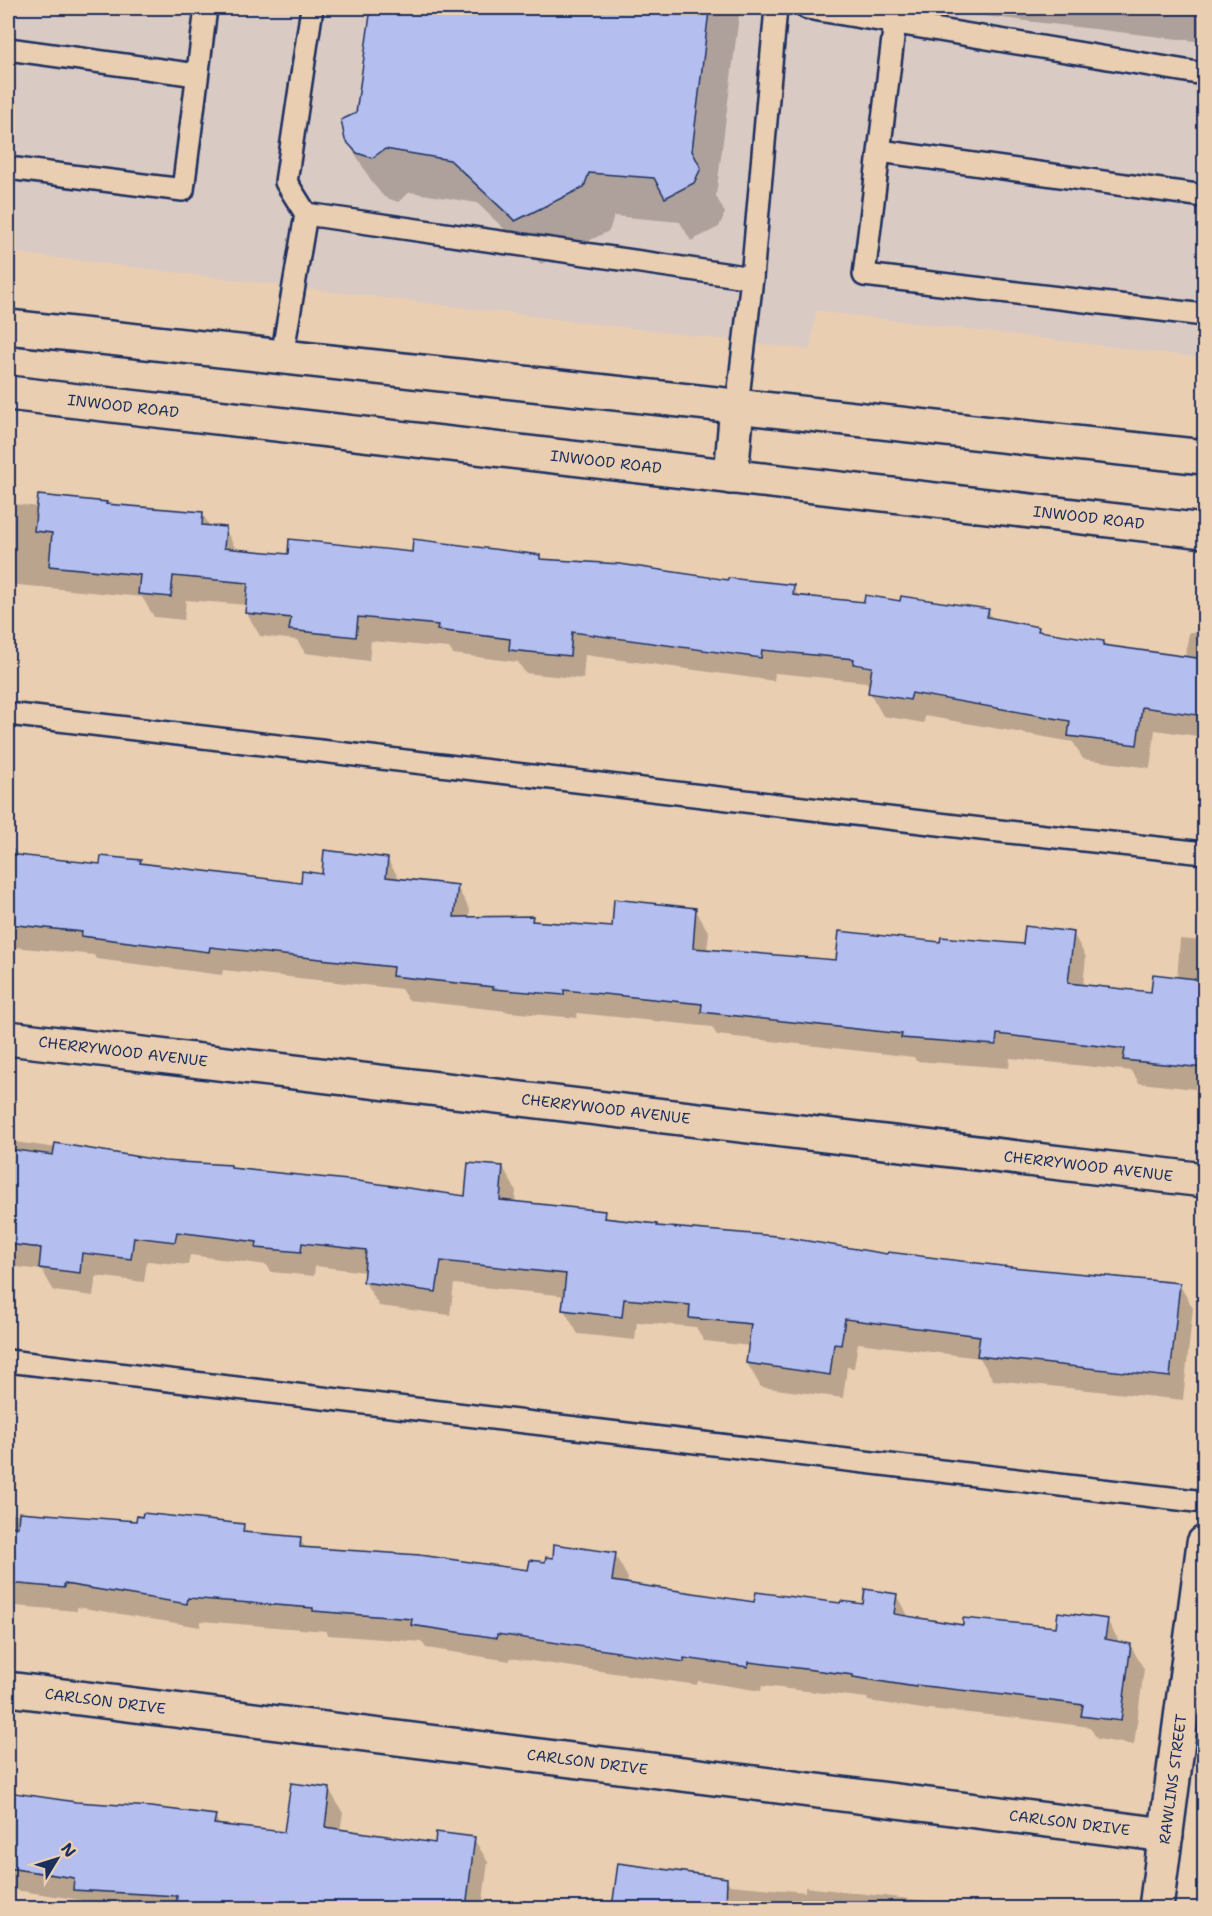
<svg xmlns="http://www.w3.org/2000/svg" width="1212" height="1916" font-family="'Shantell Sans',sans-serif">
	<rect width="100%" height="100%" fill="#eaceb1"/>
	<filter id="ink" filterUnits="userSpaceOnUse"><feTurbulence type="fractalNoise" baseFrequency=".0167" numOctaves="2"/><feDisplacementMap in="SourceGraphic" scale="12" xChannelSelector="R" yChannelSelector="G"/><feConvolveMatrix kernelMatrix="1 2 1 2 8 2 1 2 1" color-interpolation-filters="sRGB"/></filter>
	<g filter="url(#ink)">
		<path fill="#dacac4" d="M8,8H1204V358L816,311L810,350L8,252Z"/>
		<g fill="#0003">
			<path d="M372,8H740L716,196L725,213L719,227L691,241L680,222L614,216L609,231L541,264L477,203L410,192L398,202L384,197L373,184L347,140L358,114Z"/>
			<path d="M917,8H1204V34L1203,42Z"/>
			<path d="M8,503L38,507L106,503L107,505L202,513L210,527L225,529L237,551L289,556L413,554L539,556L541,560L793,587L799,597L988,610L993,620L1038,628L1041,633L1103,642L1106,647L1185,658L1189,632L1204,633V737L1155,730L1150,768L1083,759L1073,742L925,716L924,723L883,716L870,693V687L866,682L775,673L774,681L585,655L583,679L525,673L518,662L453,654L449,648L371,641L369,661L305,653L297,640L260,636L246,612L247,605L186,600L184,620L154,617L142,597L8,584Z"/>
			<path d="M8,848L14,849L19,857L101,866L140,862L142,865L302,885L323,875L387,859L400,880L457,887L470,910L469,919L532,918L535,922L613,929L695,909L709,933L707,950L837,962L942,943L1025,946L1073,933L1086,957L1083,986L1153,994L1177,979L1180,939L1204,941V1090L1139,1083L1132,1071L1010,1058L1009,1068L916,1061L914,1057L717,1035L712,1027L577,1013V1018L508,1012L507,1011L408,1000L401,989L223,970L222,975L96,959L94,955L13,947L8,944Z"/>
			<path d="M8,1141L163,1163L230,1166L233,1170L466,1197L503,1167L516,1191L515,1203L604,1213L608,1220L889,1255L1179,1284L1193,1308L1183,1400L993,1380L980,1358L858,1343L854,1368L847,1367L843,1398L761,1387L747,1363L750,1346L704,1341L696,1327L637,1322L635,1340L578,1334L564,1310L566,1296L454,1284L450,1315L379,1306L365,1282L366,1272L315,1266L314,1276L271,1272L267,1265L190,1255L188,1265L147,1261L144,1282L96,1276L93,1296L54,1291L42,1270L8,1266Z"/>
			<path d="M8,1513L137,1523L243,1525L248,1534L300,1539L306,1549L530,1572L547,1564L615,1555L628,1578L627,1585L756,1603L864,1606L896,1595L909,1618L964,1626L1057,1628L1107,1620L1120,1643L1130,1645L1144,1669L1134,1745L1097,1739L1090,1727L1018,1718L929,1709V1710L868,1701L867,1698L762,1686L761,1691L698,1681L697,1685L510,1658V1661L426,1648L422,1642L328,1635L326,1631L201,1621L200,1627L77,1607V1611L15,1606L8,1595Z"/>
			<path d="M329,1789L343,1813L340,1831L436,1845L474,1839L488,1862L482,1908H86L81,1900L8,1889V1793L76,1803L215,1817L220,1826L286,1834Z"/>
			<path d="M726,1879L730,1885L805,1892V1887L988,1908H592L593,1899L615,1903Z"/>
		</g>
		<g fill="#b4bff0" stroke="#1b2f5e" stroke-width="1.5">
			<path d="M371,8H681L709,11L692,151L701,168L694,183L665,198L654,178L589,173L584,187L515,221L450,160L385,149L372,158L357,153L345,140L341,120L356,113Z"/>
			<path d="M38,495L107,502L106,504L203,512L202,525L226,527L224,548L288,554L289,539L412,552L413,539L540,555V559L620,564L728,580V578L794,585L793,595L864,602L865,595L900,601L901,596L989,609L987,617L1039,627L1038,631L1104,641L1103,645L1204,659V716L1142,707L1137,745L1068,736L1070,721L912,693L910,700L868,693L872,667L853,664L854,659L762,650L761,658L572,632L570,656L509,650L510,639L437,630L438,625L358,617L356,637L289,630L291,618L245,613L248,583L173,576L171,597L138,594L140,575L49,566L52,533L34,531Z"/>
			<path d="M324,850L388,858L386,877L458,885L454,917L533,916L532,921L612,927L614,899L696,908L693,948L836,960L839,931L940,942L941,937L1023,944L1025,926L1074,932L1068,983L1151,992L1153,974L1204,980V1068L1123,1060L1125,1049L997,1034L996,1045L901,1038L902,1034L701,1012L702,1004L564,990V995L493,989V987L392,976L393,967L210,947L209,952L81,936L82,932L8,924V854L100,864L101,856L141,860L140,863L301,883L302,871L322,874Z"/>
			<path d="M55,1143L164,1161L231,1165V1168L358,1181L465,1196L468,1163L503,1166L500,1200L605,1211L604,1218L657,1224V1226L777,1236L887,1254L888,1252L1002,1266L1180,1283L1170,1377L977,1356L980,1336L845,1319L841,1345L834,1344L830,1375L746,1363L751,1324L689,1318L690,1305L624,1299L622,1317L562,1310L566,1274L441,1261L436,1292L363,1282L366,1250L302,1243L301,1252L256,1248L257,1242L177,1232L175,1242L134,1237L131,1259L82,1253L80,1273L39,1268L41,1248L8,1244V1149L53,1155Z"/>
			<path d="M19,1512L136,1521L137,1516L142,1517L143,1513L244,1524L243,1532L301,1537L300,1547L420,1555L528,1570L530,1560L545,1562L546,1557L553,1558L554,1544L616,1553L612,1581L754,1602L756,1592L840,1603L841,1601L863,1604L865,1589L897,1594L894,1614L963,1625V1618L1056,1627L1058,1612L1108,1619L1105,1639L1131,1644L1121,1721L1081,1716L1083,1705L1004,1695L916,1685V1687L853,1677V1675L749,1662L748,1667L684,1658V1662L497,1634V1638L411,1625L412,1619L313,1611V1608L188,1598L187,1604L64,1584V1588L8,1583V1526L18,1527Z"/>
			<path d="M291,1783L330,1788L325,1827L435,1843L436,1832L475,1837L466,1908H176L177,1896L73,1890L74,1878L8,1868V1792L76,1802L151,1807L216,1815L214,1824L284,1832Z"/>
			<path d="M618,1863L727,1878L726,1908H612Z"/>
		</g>
		<g fill="none" stroke-linecap="round" stroke-linejoin="round">
			<g stroke="#1b2f5e" stroke-width="26">
				<g id="service">
					<path d="M807,8L1204,74"/>
					<path d="M895,22L864,275L1204,315"/>
					<path d="M8,49L197,75"/>
					<path d="M880,151L1204,196"/>
					<path d="M8,168L183,190L206,8"/>
					<path d="M306,214L286,182L312,8"/>
					<path d="M282,357L306,214L752,278"/>
					<path d="M737,406L752,278L776,8"/>
					<path d="M8,714L981,829L1204,853"/>
					<path d="M8,1361L1204,1502"/>
				</g>
			</g>
			<g stroke="#1b2f5e" stroke-width="38">
				<g id="minor">
					<path id="s1" d="M8,1038L1204,1180"/>
					<path id="s2" d="M8,1689L1166,1835"/>
					<path id="s3" d="M1156,1908L1204,1543"/>
				</g>
			</g>
			<g stroke="#1b2f5e" stroke-width="38">
				<g id="secondary">
					<path d="M8,327L1204,457"/>
					<path id="s4" d="M8,393L1204,531"/>
					<path d="M731,477L737,406"/>
				</g>
			</g>
			<use href="#service" stroke="#eaceb1" stroke-width="21"/>
			<use href="#minor" stroke="#eaceb1" stroke-width="33"/>
			<use href="#secondary" stroke="#eaceb1" stroke-width="33"/>
		</g>
	</g>
	<g text-anchor="middle" stroke-width="4.5" stroke-linejoin="round" paint-order="stroke">
		<g font-size="15" fill="#1b2f5e" stroke="#eaceb1">
			<text dy="5" stroke="none"><textPath href="#s4" startOffset="116">INWOOD ROAD</textPath></text>
			<text dy="5" stroke="none"><textPath href="#s4" startOffset="602">INWOOD ROAD</textPath></text>
			<text dy="5" stroke="none"><textPath href="#s4" startOffset="1088">INWOOD ROAD</textPath></text>
			<text dy="5" stroke="none"><textPath href="#s1" startOffset="116">CHERRYWOOD AVENUE</textPath></text>
			<text dy="5" stroke="none"><textPath href="#s1" startOffset="602">CHERRYWOOD AVENUE</textPath></text>
			<text dy="5" stroke="none"><textPath href="#s1" startOffset="1088">CHERRYWOOD AVENUE</textPath></text>
			<text dy="5" stroke="none"><textPath href="#s2" startOffset="98">CARLSON DRIVE</textPath></text>
			<text dy="5" stroke="none"><textPath href="#s2" startOffset="584">CARLSON DRIVE</textPath></text>
			<text dy="5" stroke="none"><textPath href="#s3" startOffset="130">RAWLINS STREET</textPath></text>
			<text dy="5" stroke="none"><textPath href="#s2" startOffset="1070">CARLSON DRIVE</textPath></text>
		</g>
	</g>
	<rect width="1212" height="1916" fill="none" stroke="#eaceb1" stroke-width="30"/>
	<rect x="15" y="15" width="1182" height="1886" fill="none" stroke="#1b2f5e" stroke-width="2" filter="url(#ink)"/>
	<g transform="translate(57 1859) rotate(52)" stroke="#eaceb1" stroke-width="4.5" paint-order="stroke">
	<path d="M0-4.5L10 22L0 15L-10 22Z" fill="#1b2f5e"/>
	<text y="-9" font-size="16" font-weight="bold" text-anchor="middle" fill="#1b2f5e">N</text>
	</g>
</svg>
